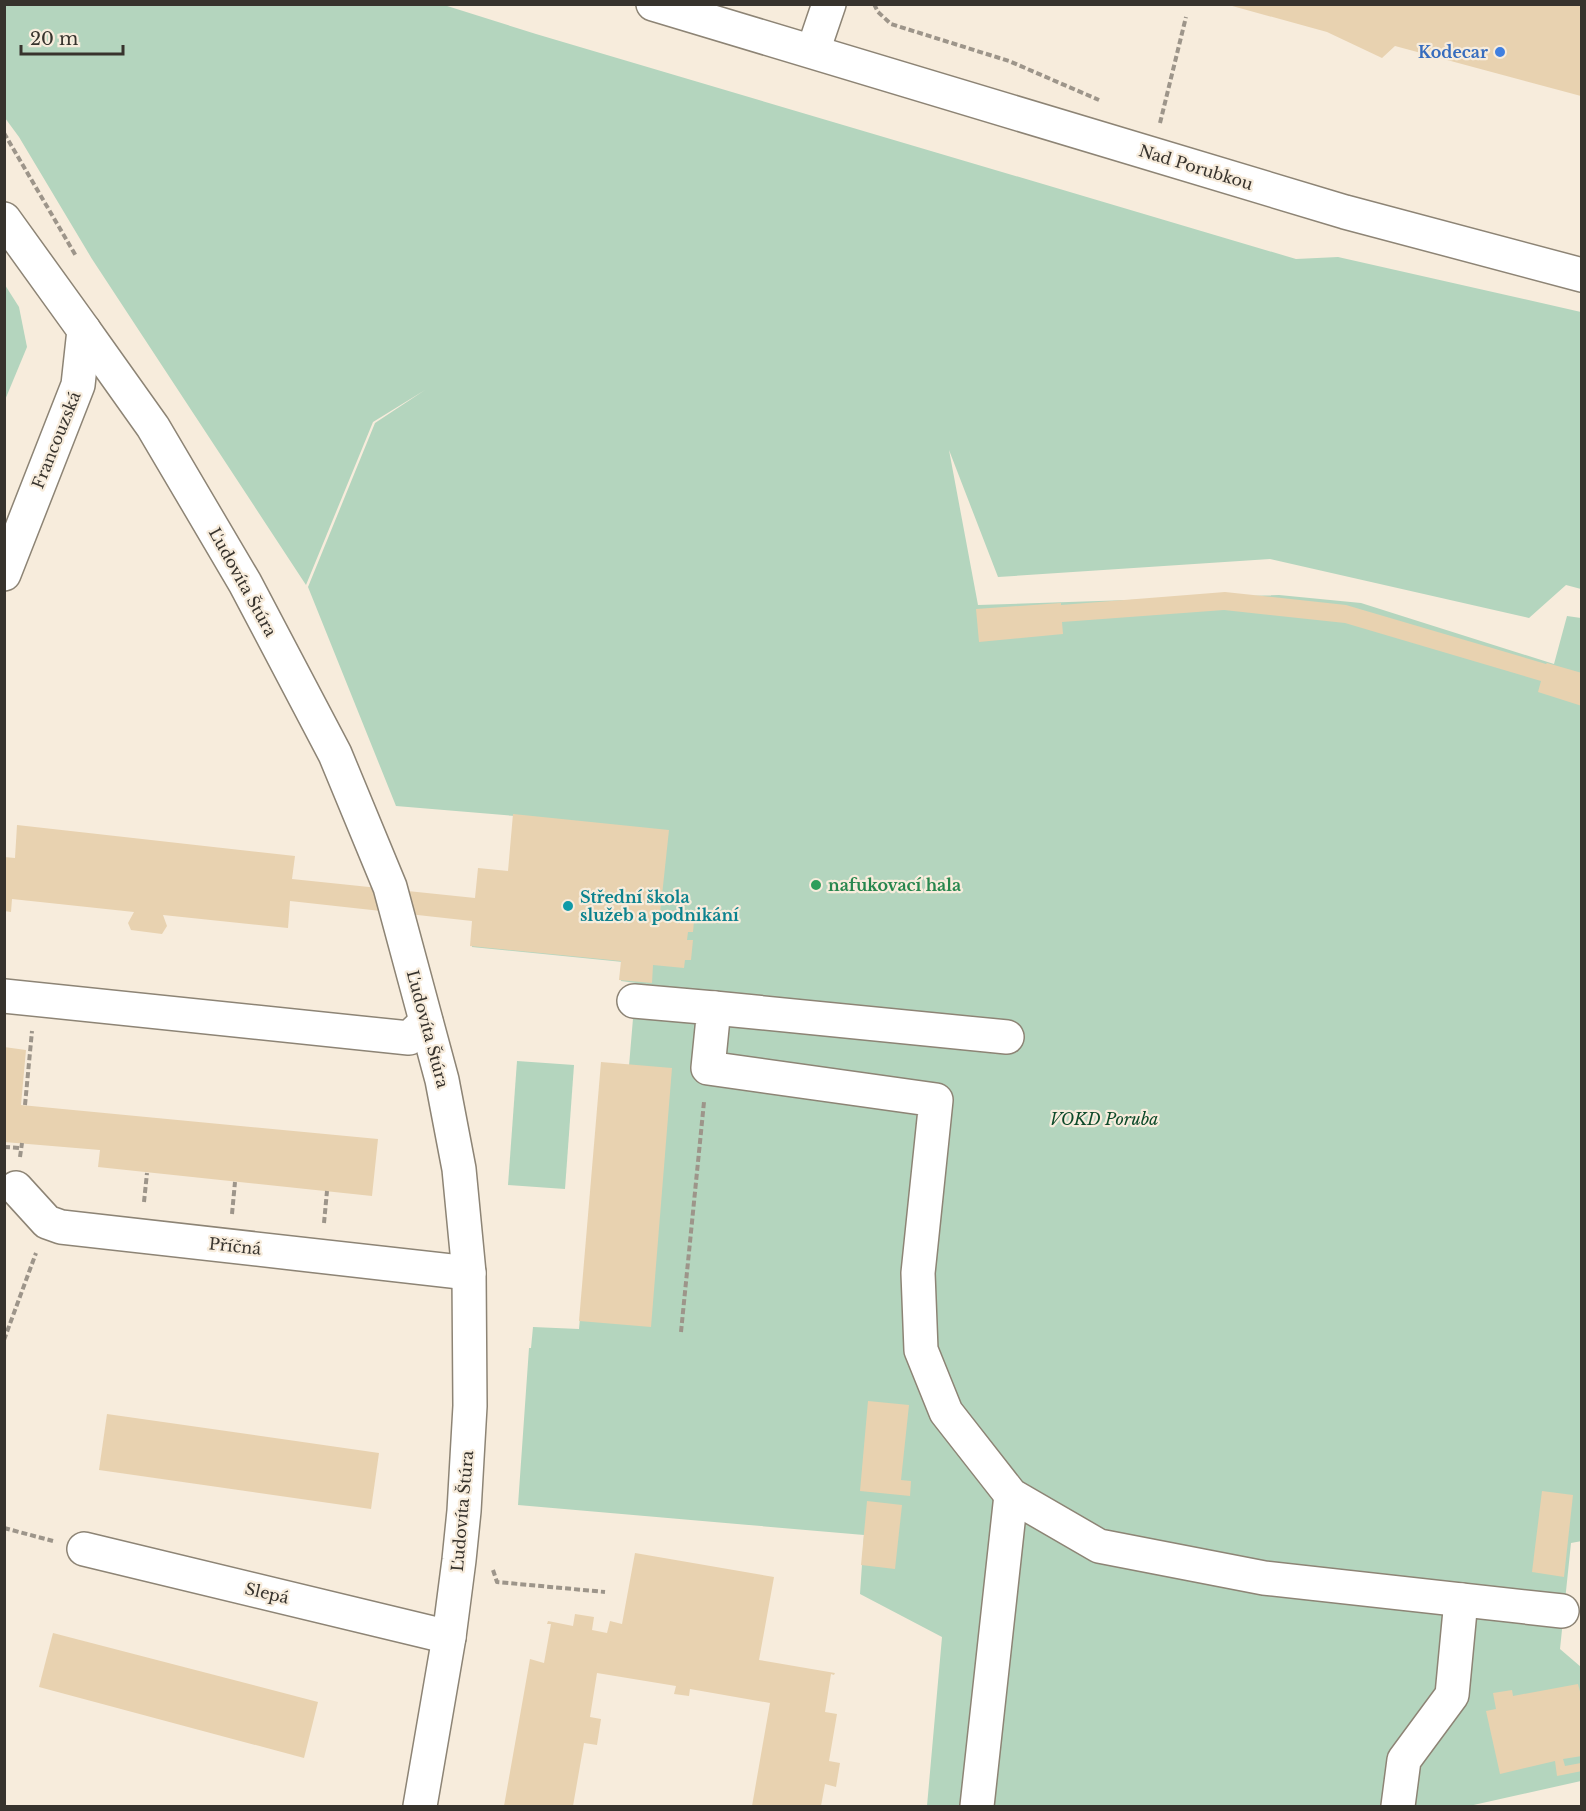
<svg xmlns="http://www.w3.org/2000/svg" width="1586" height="1811" font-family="'Libre Baskerville',serif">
	<rect width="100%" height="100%" fill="#f7ecdc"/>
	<g fill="#b4d5be">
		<path d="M5,5H444L536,34L1296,259L1338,257L1581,312V589L1566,585L1529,618L1270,559L998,577L949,450L978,605L1279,595L1361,603L1554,664L1567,616L1581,618L1582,1541L1571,1543L1560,1649L1581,1667V1781L1469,1806H927L942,1637L860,1594L864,1535L518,1505L529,1348H531L533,1327L579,1329L603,1064L629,1066L636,983L621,981L623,962L472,947V921L510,872L515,816L396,806L308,587L375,423L425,390L373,422L306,585L92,259L19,137L5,118Z"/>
		<path d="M5,285L19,307L27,347L5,400Z"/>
		<path d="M517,1061L574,1065L565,1189L508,1185Z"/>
	</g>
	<g fill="#e8d2b0">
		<path d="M1225,4H1582L1581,96L1395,46L1382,58L1327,32Z"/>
		<path d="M1225,592L1346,605L1546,664L1547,663L1582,673V706L1538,692L1541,681L1345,623L1224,610L1062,622L1063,634L979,642L976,609L1061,603V605Z"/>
		<path d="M513,814L669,830L660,914L689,916V920L694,921L693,932H688L687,940H693L691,960H685L684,968L653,965L652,983L619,980L621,961L470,946L472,921L290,901L288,928L163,915L167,926L162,934L131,930L128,923L134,912L12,899L11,912L4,911V857L15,858L17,825L295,856L292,879L475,898L478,868L508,871Z"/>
		<path d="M4,1047L26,1050L21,1105L378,1139L372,1196L98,1167L100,1150L4,1142Z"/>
		<path d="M601,1062L672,1068L651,1327L579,1321Z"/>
		<path d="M868,1401L909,1405L901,1480L911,1481L910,1496L860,1491Z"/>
		<path d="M107,1414L379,1453L371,1509L99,1470Z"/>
		<path d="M1542,1491L1573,1495L1564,1577L1532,1572Z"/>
		<path d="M867,1501L902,1505L895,1569L861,1565Z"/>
		<path d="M635,1553L774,1577L759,1660L835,1673L834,1675L831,1674L825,1712L837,1714L829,1761L840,1763L836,1787L825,1784L821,1806H752L770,1703L690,1689L689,1696L674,1694L676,1686L597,1673L590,1717L601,1719L597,1745L584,1743L573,1806H504L530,1659L544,1663L551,1624H547L548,1621L573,1626L575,1614L594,1617L592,1630L607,1633L610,1621L622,1624Z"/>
		<path d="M53,1633L318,1702L304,1758L39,1687Z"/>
		<path d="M1578,1684L1582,1699V1756L1563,1759L1565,1766L1581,1763L1582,1771L1557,1776L1555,1761L1500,1774L1486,1711L1496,1709L1493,1693L1512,1690L1513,1696Z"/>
	</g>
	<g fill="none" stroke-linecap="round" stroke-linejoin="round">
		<g stroke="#8d8475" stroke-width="36">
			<g id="minor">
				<path d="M653,4L1345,212L1582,275"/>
				<path d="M813,51L829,4"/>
				<path d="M4,219L84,330L78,385L4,574"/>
				<path d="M84,330L153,427L245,583L335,754L390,887L442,1080L459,1169L469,1273L470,1406L464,1511L459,1560L449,1637L420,1806"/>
				<path d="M4,996L409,1038L426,1022"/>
				<path d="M634,1001L714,1008L708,1068L936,1100L918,1273L921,1350L946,1412L1011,1495L1099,1546L1264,1578L1562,1611"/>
				<path d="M714,1008L1007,1037"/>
				<path d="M16,1188L47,1222L61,1227L469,1273"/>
				<path d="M84,1549L449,1637"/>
				<path d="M977,1806L1011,1495"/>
				<path d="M1398,1806L1404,1760L1452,1695L1461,1600"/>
			</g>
		</g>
		<g stroke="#9d958a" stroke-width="4" stroke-dasharray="6 3" stroke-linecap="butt">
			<path d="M874,4L878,12L891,24L1009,61L1099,100"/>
			<path d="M1160,123L1186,17"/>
			<path d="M4,133L76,256"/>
			<path d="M25,1105L32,1031"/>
			<path d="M4,1147L21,1148"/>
			<path d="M20,1157L22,1143"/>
			<path d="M144,1202L147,1173"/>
			<path d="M232,1214L235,1182"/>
			<path d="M324,1223L327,1191"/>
			<path d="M681,1332L704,1102"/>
			<path d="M4,1340L36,1253"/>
			<path d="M4,1528L53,1541"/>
			<path d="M493,1570L497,1582L605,1592"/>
		</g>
		<use href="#minor" stroke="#fff" stroke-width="33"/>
	</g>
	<circle fill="#3f7fe0" stroke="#f7ecdc" stroke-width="2" cx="1500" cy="52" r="6"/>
	<circle fill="#2e9e5b" stroke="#f7ecdc" stroke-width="2" cx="816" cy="885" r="6"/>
	<circle fill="#0f9aa8" stroke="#f7ecdc" stroke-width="2" cx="568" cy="906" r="6"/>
	<g text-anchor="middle" stroke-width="4.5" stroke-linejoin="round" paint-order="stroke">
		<g font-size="16" font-weight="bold" fill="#366cbe" stroke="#f7ecdc" text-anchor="end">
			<text x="1488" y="58">Kodecar</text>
		</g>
		<g font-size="16" fill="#37332d" stroke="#f7ecdc">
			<text transform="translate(1196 167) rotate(17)" y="6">Nad Porubkou</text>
			<text transform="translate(56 440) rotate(-68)" y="6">Francouzská</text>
			<text transform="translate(243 582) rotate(61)" y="6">Ľudovíta Štúra</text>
			<text transform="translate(428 1029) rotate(75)" y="6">Ľudovíta Štúra</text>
			<text transform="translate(235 1246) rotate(6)" y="6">Příčná</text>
			<text transform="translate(462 1511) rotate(-85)" y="6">Ľudovíta Štúra</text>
			<text transform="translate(267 1593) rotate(13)" y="6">Slepá</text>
		</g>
		<g font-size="16" font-weight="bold" fill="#27864d" stroke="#f7ecdc" text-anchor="start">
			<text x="828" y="891">nafukovací hala</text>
		</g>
		<g font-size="16" font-weight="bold" fill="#0d838f" stroke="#f7ecdc" text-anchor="start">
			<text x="580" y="903">Střední škola<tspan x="580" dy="18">služeb a podnikání</tspan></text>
		</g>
		<g font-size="16" font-style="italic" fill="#0d4a2a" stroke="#f7ecdc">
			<text x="1104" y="1125">VOKD Poruba</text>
		</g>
	</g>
	<rect width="1586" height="1811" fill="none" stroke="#37332d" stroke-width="12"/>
	<path d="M21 45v9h102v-9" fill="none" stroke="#37332d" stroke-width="3"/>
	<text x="30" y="45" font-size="18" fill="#37332d" stroke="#f7ecdc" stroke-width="4.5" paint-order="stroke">20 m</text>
</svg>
